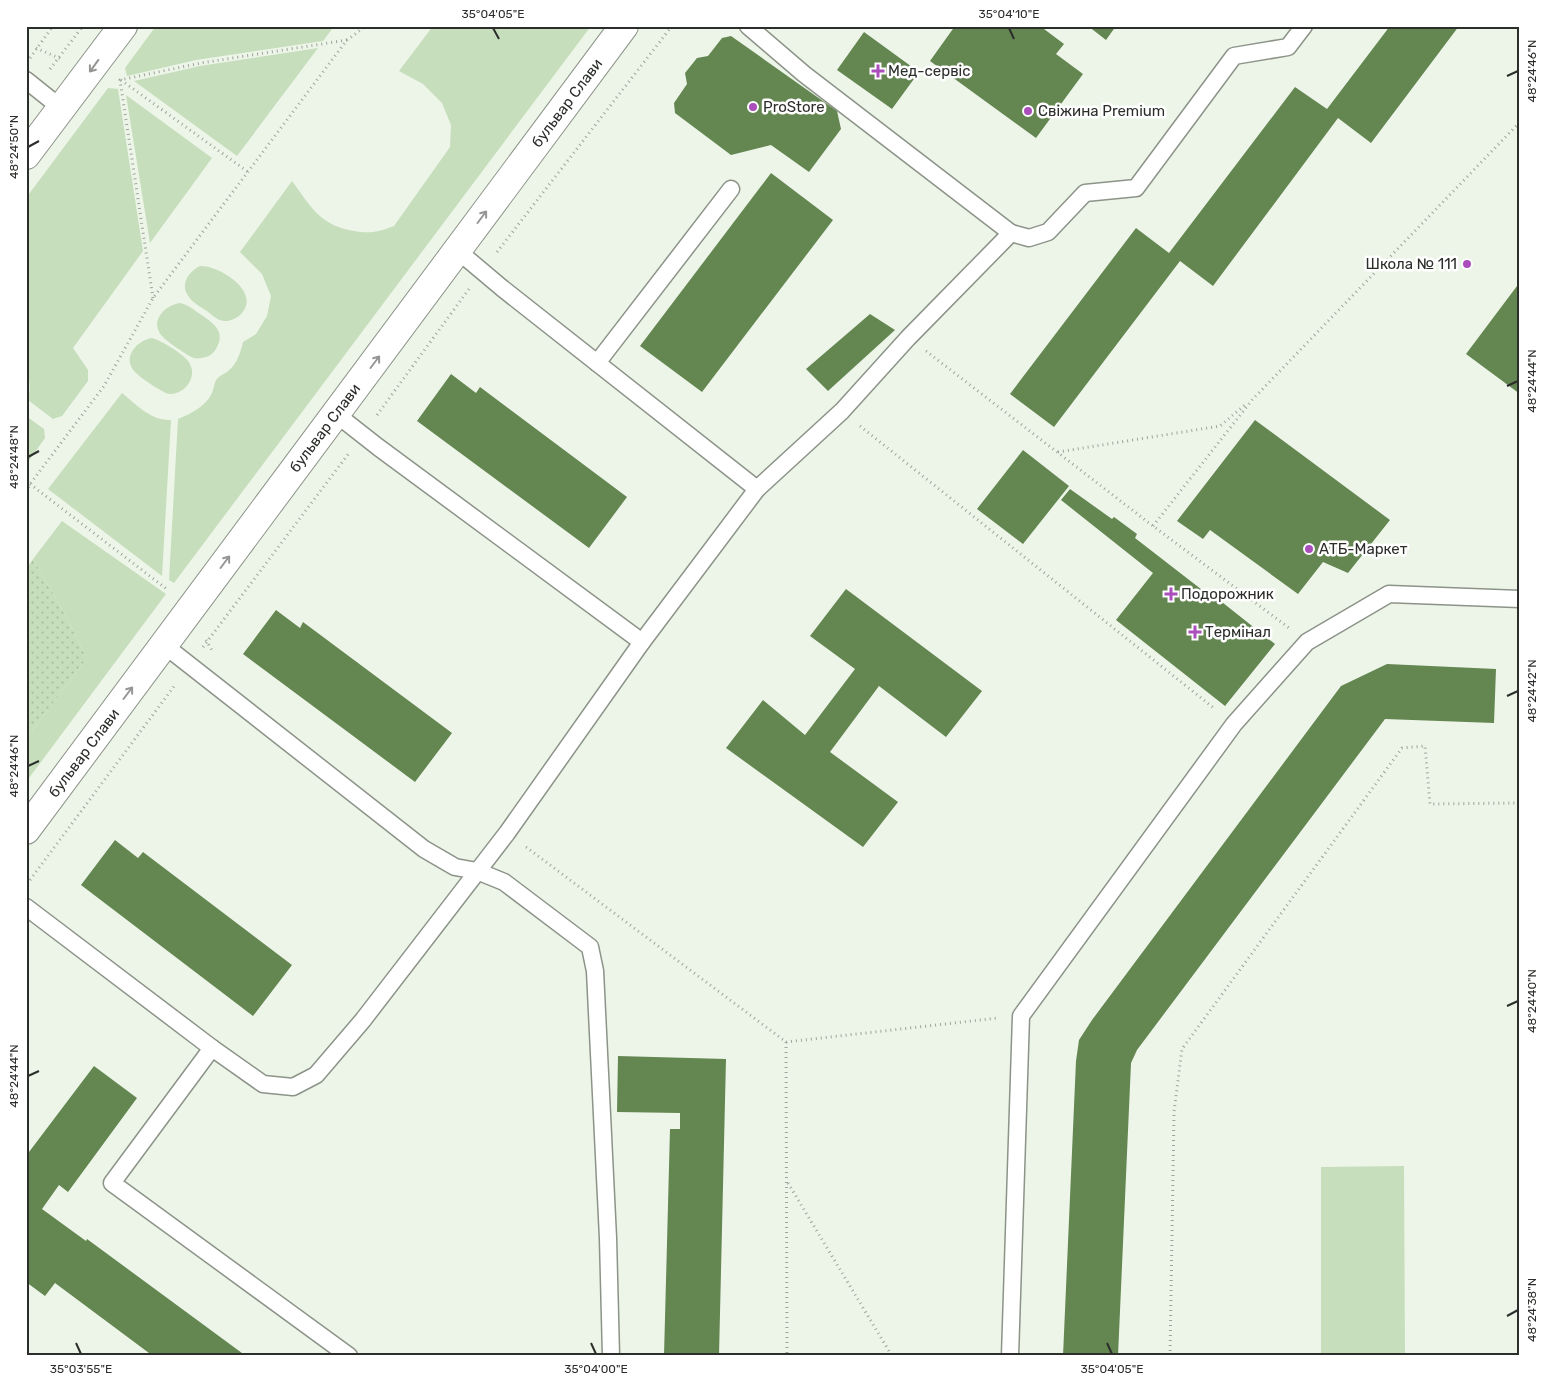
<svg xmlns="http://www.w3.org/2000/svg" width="1546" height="1382" font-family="Rubik,sans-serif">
	<defs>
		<pattern id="park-dots" width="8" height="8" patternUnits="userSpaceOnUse" patternTransform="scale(1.25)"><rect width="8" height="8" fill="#c6debb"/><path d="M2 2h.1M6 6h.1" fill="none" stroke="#aabfa1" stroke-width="1.8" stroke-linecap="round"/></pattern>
	</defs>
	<rect width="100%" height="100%" fill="#edf5e9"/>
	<g fill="#c6debb">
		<path d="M156,26H329L332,29L323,41L196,60L127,76L125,68Z"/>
		<path d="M433,26H591L174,583L169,580L178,419C192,413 205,407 212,393C214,389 214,382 217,379C219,376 224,374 227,372C237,364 240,354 243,342L256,334L267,316L271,296L262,274L240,252L292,181C309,204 319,224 349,230C367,234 376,233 394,226L450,147L451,125L442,103L423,84L399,71Z"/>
		<path d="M318,48L237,156L134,81L200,66Z"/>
		<path d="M108,88L118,89L143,251L73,348L88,370V381L62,416L53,419L28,400C30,390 31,382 26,372V198Z"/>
		<path d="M126,95L212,158L150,243Z"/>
		<path d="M200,266C219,265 262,292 241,314C236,319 227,323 220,320C216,319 211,314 207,311C201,307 193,303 189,297C179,285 189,271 200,266Z"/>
		<path d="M180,303C188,305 193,309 200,314C212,322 226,331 217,347C215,352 210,356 206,357C202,358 197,359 194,358C188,356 166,341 162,336C149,321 165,305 180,303Z"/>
		<path d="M152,338C162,341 182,353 188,361C199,375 186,394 170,394C164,394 139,377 134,371C122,356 138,340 152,338Z"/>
		<path d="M122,393C137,405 151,421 171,420L162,576L48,489Z"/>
		<path d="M26,416L44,429L45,438L26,465Z"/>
		<path d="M62,521L166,594L26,782V739L87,658L62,609L33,559Z"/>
		<path d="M1404,1166L1405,1356H1321V1167Z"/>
	</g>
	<path fill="url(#park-dots)" d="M33,559L62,609L87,658L26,739V569Z"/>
	<g fill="#648651">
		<path d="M955,26H1040L1064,44L1056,54L1083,74L1036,138L930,61Z"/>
		<path d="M1088,26H1116L1106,40Z"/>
		<path d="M1390,26H1459L1371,143L1338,118L1213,286L1180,261L1054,427L1010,394L1136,228L1169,253L1295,87L1327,109Z"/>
		<path d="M864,32L919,72L892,109L837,70Z"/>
		<path d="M731,36L837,111L841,129L809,172L771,145L731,155L675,113L674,103L687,84L685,73L697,58L708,56L722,38Z"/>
		<path d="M771,173L833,220L702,392L640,346Z"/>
		<path d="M1520,282V394L1466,354Z"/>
		<path d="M870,314L895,330L828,391L806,369Z"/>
		<path d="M451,374L476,393L480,387L627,497L589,548L417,421Z"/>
		<path d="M1255,420L1390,520L1348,573L1323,562L1298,594L1210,530L1203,539L1177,521Z"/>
		<path d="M1023,450L1069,486L1023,544L977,509Z"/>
		<path d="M1070,489L1112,519L1114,517L1137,534L1135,538L1206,593L1208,591L1275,644L1225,706L1116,620L1153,573L1061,500Z"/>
		<path d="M846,589L982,691L946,737L879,686L830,752L898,802L863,847L726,748L763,700L805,735L855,669L810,636Z"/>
		<path d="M276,610L300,628L303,622L452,733L415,782L243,654Z"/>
		<path d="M1387,664L1496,669L1494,723L1385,719L1137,1050L1131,1063L1118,1356H1063L1076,1061L1079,1040L1092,1020L1341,686Z"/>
		<path d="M115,840L138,858L143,852L292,965L253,1016L81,885Z"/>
		<path d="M618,1056L726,1059L719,1356H664L670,1129H680V1113L617,1112Z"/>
		<path d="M94,1066L137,1098L68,1192L59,1185L42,1209L86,1241L87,1239L246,1356H153L55,1283L45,1296L26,1282V1156Z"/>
	</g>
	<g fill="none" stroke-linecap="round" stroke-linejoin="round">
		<g stroke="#8c9388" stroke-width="19">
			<g id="lane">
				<path d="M748,26L804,74L1011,233L1029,238L1048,232L1085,193L1136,188L1234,56L1288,47L1304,26"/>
				<path d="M26,80L61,108"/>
				<path d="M458,251L502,288L757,489"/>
				<path d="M597,363L731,189"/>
				<path d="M336,414L378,447L642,642"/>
				<path d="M164,645L424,849L455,867L477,871L504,882L590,947L595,971L608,1238L611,1356"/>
				<path d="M26,907L212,1048L263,1084L293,1087L316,1075L363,1020L507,833L642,642L757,489L842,411L908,338L1011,233"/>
				<path d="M212,1048L112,1183L349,1356"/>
				<path d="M1010,1356L1021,1016L1234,724L1307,642L1389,594L1520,599"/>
			</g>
		</g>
		<g stroke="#8c9388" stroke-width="30">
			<g id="secondary">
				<path d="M26,155L123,26"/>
				<path d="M26,830L624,26"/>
			</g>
		</g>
		<g stroke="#9ea49b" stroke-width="3" stroke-dasharray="1 4" stroke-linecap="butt">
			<path d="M36,48L61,59"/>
			<path d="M30,58L53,26"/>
			<path d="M50,69L83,26"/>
			<path d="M121,80L248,172"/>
			<path d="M497,252L672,26"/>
			<path d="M153,298L120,80L201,63L347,40"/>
			<path d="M926,351L1153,526L1289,628"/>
			<path d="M377,415L469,289"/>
			<path d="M860,426L1215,709"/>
			<path d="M1058,452L1220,426L1246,404"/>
			<path d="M30,484L168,590"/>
			<path d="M26,492L30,484L104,386L153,298L347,40L366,26"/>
			<path d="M1153,526L1252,400L1520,122"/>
			<path d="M206,640L213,652"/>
			<path d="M203,647L349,453"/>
			<path d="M526,847L786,1042L998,1018"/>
			<path d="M27,884L175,685"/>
			<path d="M786,1042L787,1356"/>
			<path d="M788,1183L892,1356"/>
			<path d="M1170,1356L1174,1112L1182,1049L1402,748L1425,746L1430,804L1520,803"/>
		</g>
		<use href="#lane" stroke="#fff" stroke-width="16"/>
		<use href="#secondary" stroke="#fff" stroke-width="28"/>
	</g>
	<defs><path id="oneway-shaft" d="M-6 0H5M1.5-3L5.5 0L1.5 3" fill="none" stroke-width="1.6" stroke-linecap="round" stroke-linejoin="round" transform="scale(1.25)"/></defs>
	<g stroke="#959694">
		<use href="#oneway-shaft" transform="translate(94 66) rotate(126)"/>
		<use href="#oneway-shaft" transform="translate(482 217) rotate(-53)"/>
		<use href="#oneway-shaft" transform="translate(375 362) rotate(-53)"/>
		<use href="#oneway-shaft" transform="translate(225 562) rotate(-53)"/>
		<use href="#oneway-shaft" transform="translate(128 693) rotate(-53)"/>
	</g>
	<path fill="none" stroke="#2b2e2a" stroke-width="2" d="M493,28L499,39M1009,28L1014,39M1507,76L1518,71M28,147L39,141M1507,386L1518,381M28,457L39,451M1507,696L1518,691M28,766L39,761M1507,1006L1518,1001M28,1076L39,1071M1507,1316L1518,1310M76,1343L81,1354M591,1343L596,1354M1107,1343L1112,1354"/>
	<g fill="#a94eba" stroke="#fff" stroke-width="2">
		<path d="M875.5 63.5h5v5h5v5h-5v5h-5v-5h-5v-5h5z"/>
		<circle cx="753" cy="107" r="5"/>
		<circle cx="1028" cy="111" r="5"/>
		<circle cx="1467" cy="264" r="5"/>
		<circle cx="1309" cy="549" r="5"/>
		<path d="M1168.5 586.5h5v5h5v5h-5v5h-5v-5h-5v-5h5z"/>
		<path d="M1192.5 624.5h5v5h5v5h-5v5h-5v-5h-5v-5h5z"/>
	</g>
	<g text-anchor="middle" stroke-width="5" stroke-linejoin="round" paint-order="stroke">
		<g font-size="15" fill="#2b2e2a" stroke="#fff" text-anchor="start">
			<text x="888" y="76">Мед-сервіс</text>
			<text x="763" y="112">ProStore</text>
			<text x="1038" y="116">Свіжина Premium</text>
			<text x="1457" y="269" text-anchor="end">Школа № 111</text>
			<text x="1319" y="554">АТБ-Маркет</text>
			<text x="1181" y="599">Подорожник</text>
			<text x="1205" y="637">Термінал</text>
		</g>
		<g font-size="15" fill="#2b2e2a" stroke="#fff">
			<text transform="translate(567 103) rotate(-53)" y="5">бульвар Слави</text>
			<text transform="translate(325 428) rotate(-53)" y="5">бульвар Слави</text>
			<text transform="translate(84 753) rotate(-53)" y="5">бульвар Слави</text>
		</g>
	</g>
	<rect width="1546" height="1382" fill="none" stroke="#ffffff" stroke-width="55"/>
	<rect x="28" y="28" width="1490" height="1326" fill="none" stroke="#2b2e2a" stroke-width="2"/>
	<g font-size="12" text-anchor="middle" fill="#2b2e2a">
		<text x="493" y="18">35°04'05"E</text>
		<text x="1009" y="18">35°04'10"E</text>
		<text transform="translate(1532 71) rotate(-90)" y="4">48°24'46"N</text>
		<text transform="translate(14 147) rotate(-90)" y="4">48°24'50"N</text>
		<text transform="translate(1532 381) rotate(-90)" y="4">48°24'44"N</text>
		<text transform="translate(14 457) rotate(-90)" y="4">48°24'48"N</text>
		<text transform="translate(1532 691) rotate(-90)" y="4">48°24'42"N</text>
		<text transform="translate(14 766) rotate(-90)" y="4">48°24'46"N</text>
		<text transform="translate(1532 1001) rotate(-90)" y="4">48°24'40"N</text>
		<text transform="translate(14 1076) rotate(-90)" y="4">48°24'44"N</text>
		<text transform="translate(1532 1310) rotate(-90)" y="4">48°24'38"N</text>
		<text x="81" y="1373">35°03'55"E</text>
		<text x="596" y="1373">35°04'00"E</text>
		<text x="1112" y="1373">35°04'05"E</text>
	</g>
</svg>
